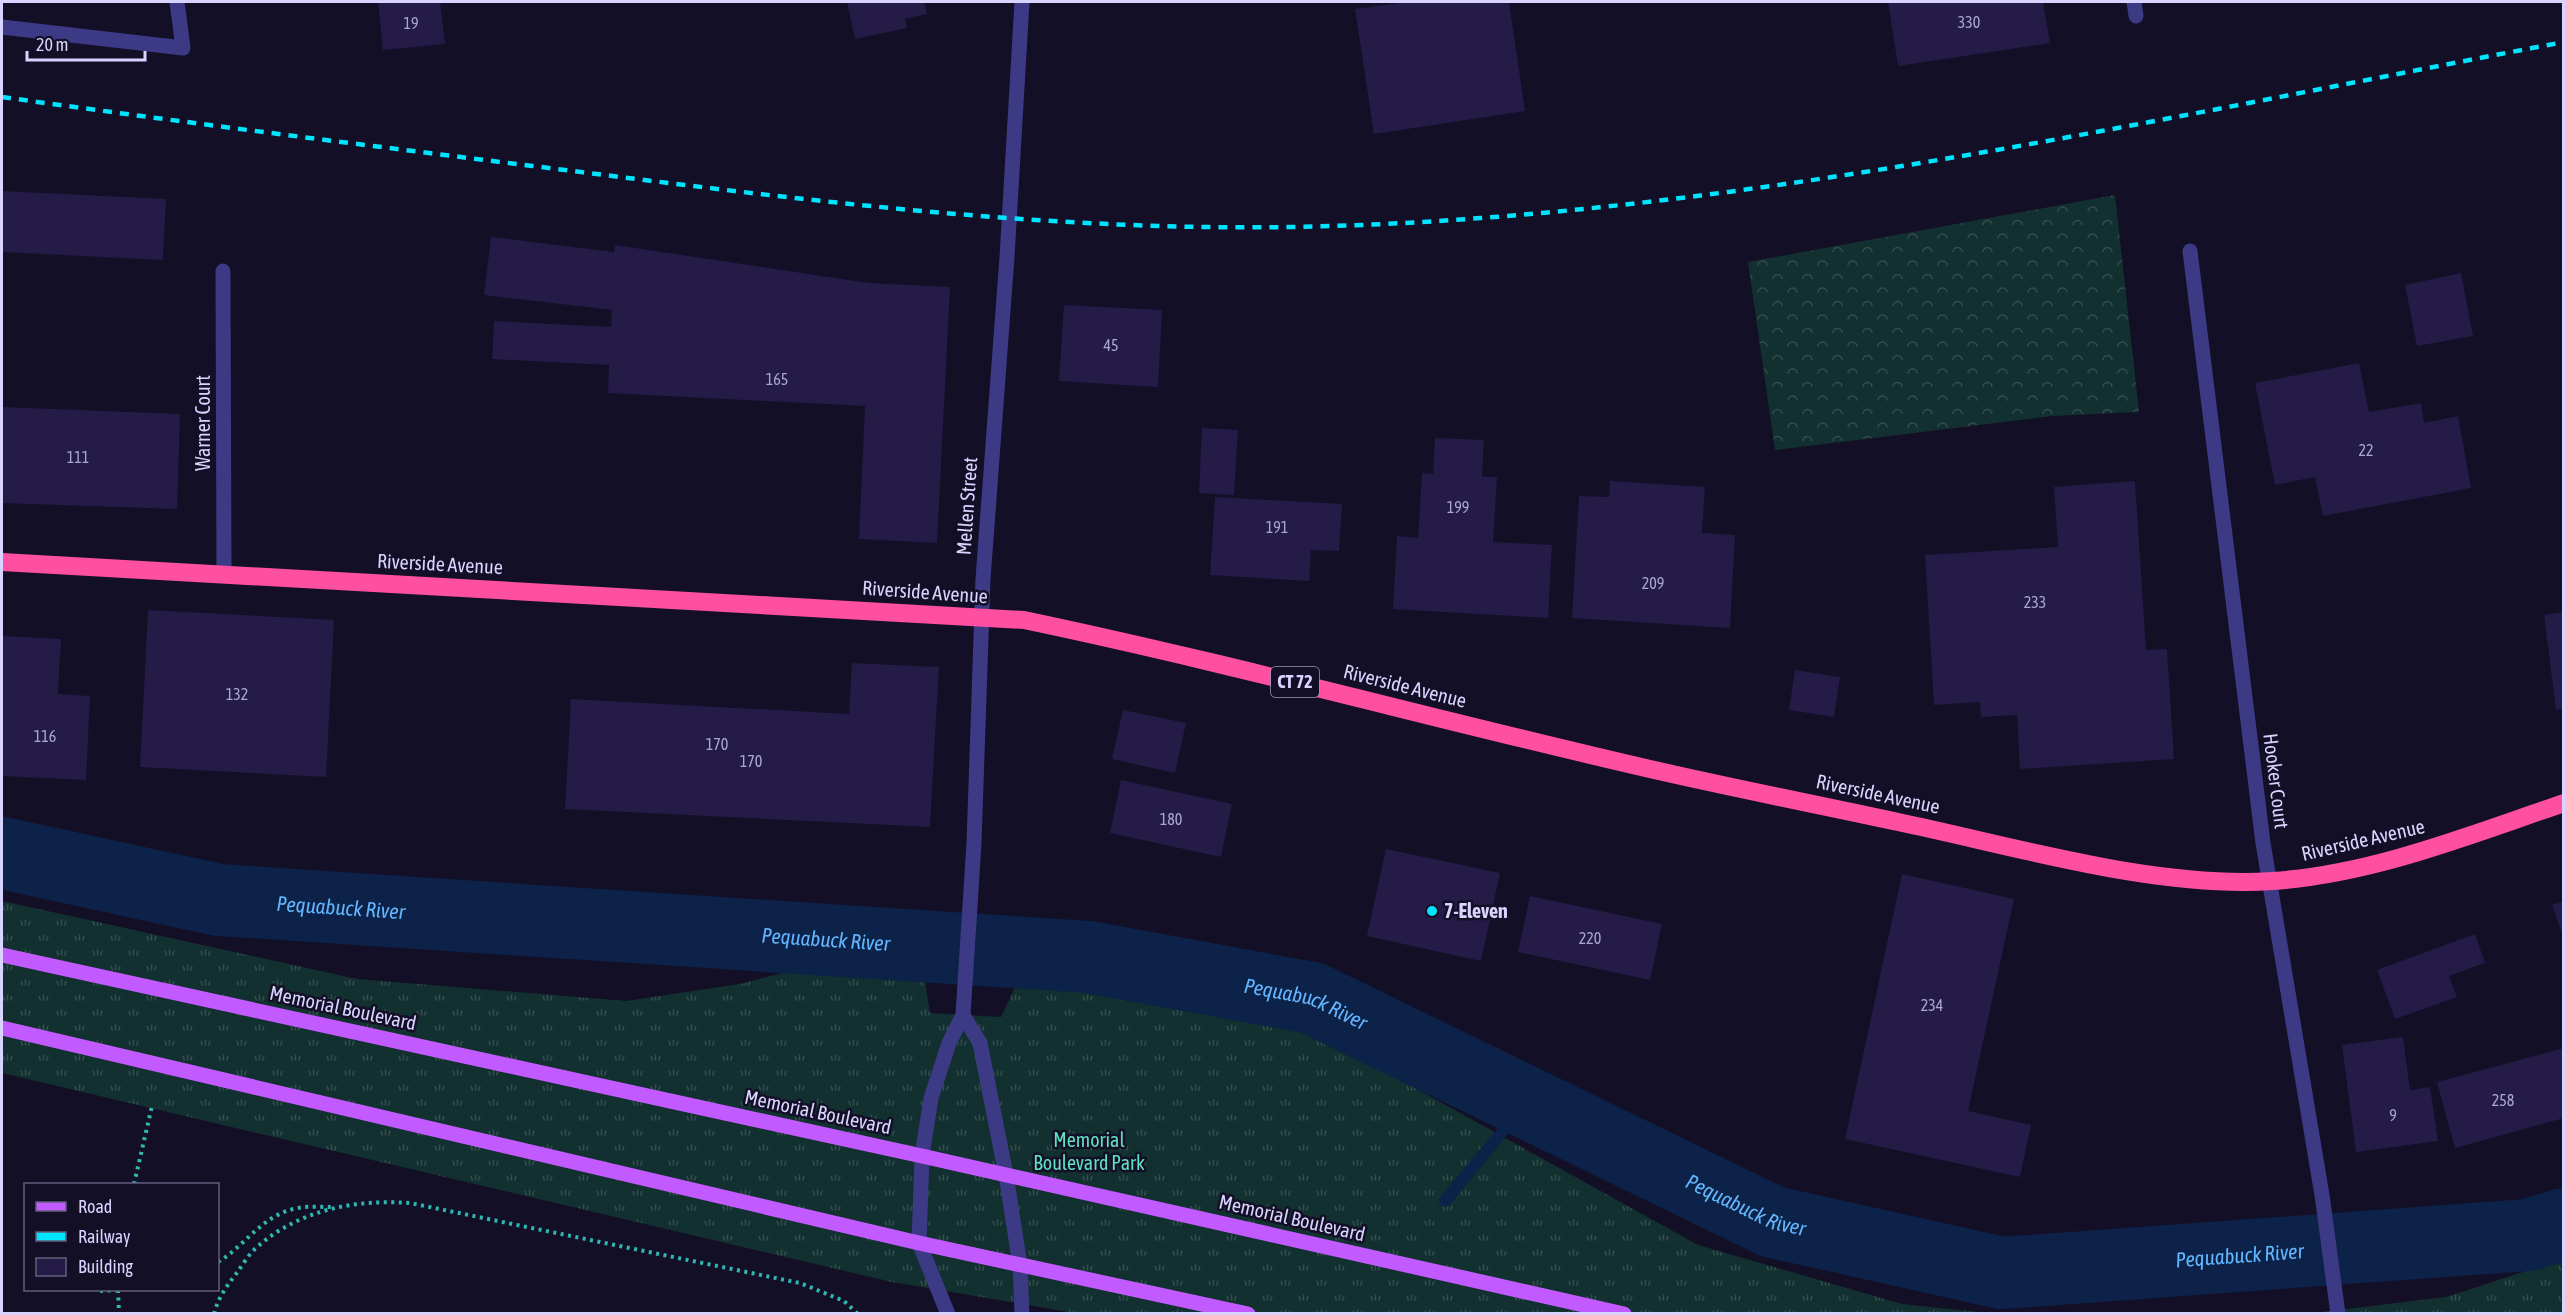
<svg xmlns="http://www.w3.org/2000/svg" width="2565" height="1315" font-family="'Asap Condensed',sans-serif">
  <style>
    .grass { fill: url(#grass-tufts) }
    .forest { fill: url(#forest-crowns) }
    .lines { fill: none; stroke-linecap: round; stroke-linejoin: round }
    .stream { stroke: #0c2248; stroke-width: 12 }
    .river { stroke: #0c2248; stroke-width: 72 }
    .building { fill: #241b47 }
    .path { stroke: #2fb8b0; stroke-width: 4; stroke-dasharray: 3 4.5; stroke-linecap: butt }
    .minor { stroke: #3d3a85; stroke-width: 15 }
    .major { stroke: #c25bff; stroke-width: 15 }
    .highway { stroke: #ff4fa3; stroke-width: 18 }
    .rail { stroke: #00e5ff; stroke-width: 4.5; stroke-dasharray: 9 8; stroke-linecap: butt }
    .poi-dot { fill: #00e5ff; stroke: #130f26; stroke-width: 2 }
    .labels { text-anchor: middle; stroke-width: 5; stroke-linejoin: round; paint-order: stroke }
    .number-label { font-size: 16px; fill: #aca6d1 }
    .shield { fill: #130f26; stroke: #9e99be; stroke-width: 1.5 }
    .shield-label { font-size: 18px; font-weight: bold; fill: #d9d4ff }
    .street-label { font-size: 20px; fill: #d9d4ff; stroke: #130f26 }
    .poi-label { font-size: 20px; font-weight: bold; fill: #d9d4ff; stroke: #130f26; text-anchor: start }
    .park-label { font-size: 20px; fill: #5fe0c0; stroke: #130f26 }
    .water-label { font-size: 21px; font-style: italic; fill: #62b6ff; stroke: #130f26 }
  </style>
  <defs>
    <pattern id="grass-tufts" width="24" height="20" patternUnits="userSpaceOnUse" patternTransform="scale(1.5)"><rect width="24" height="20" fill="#12302f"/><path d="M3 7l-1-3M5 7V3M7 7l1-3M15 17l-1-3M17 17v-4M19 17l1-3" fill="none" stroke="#344d4e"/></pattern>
    <pattern id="forest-crowns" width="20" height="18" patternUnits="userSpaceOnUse" patternTransform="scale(1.5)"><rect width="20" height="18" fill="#12302f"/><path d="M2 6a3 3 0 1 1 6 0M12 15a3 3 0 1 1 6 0" fill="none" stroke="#344d4e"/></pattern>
  </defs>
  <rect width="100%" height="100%" fill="#130f26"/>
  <g class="grass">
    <polygon points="2,901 357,979 626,1001 740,984 826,962 923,970 930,1013 1001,1017 1018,981 1236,1006 1334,1043 1698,1245 1902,1304 1987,1313 1075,1313 892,1282 2,1073"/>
    <polygon points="2563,1259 2563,1313 2305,1314 2446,1297"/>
  </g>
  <polygon class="forest" points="2115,195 2139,412 2052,416 1775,450 1748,262"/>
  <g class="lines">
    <polyline class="stream" points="1445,1201 1527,1102"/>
    <path class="river" id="s1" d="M2,853L219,900L1088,957L1312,998L1773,1222L2002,1273L2528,1235L2564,1224"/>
  </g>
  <g class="building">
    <polygon points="378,2 440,2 445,44 383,50"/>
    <polygon points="847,2 924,2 927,14 905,19 907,28 855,39"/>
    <polygon points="1408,2 1509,2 1525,111 1374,134 1355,9"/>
    <polygon points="1888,2 2043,2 2050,43 1898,66"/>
    <polygon points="2,191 166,199 163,260 2,252"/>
    <polygon points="491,237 614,252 615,245 869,283 950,287 937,543 859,539 865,406 608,393 609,365 492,359 494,321 611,327 612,310 484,295"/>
    <polygon points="2461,273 2473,336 2417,346 2405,285"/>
    <polygon points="1064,305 1162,310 1158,387 1059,381"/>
    <polygon points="2359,363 2369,412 2421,403 2424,423 2458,416 2471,488 2323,516 2315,477 2275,485 2255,383"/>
    <polygon points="2,407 180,414 177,509 2,503"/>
    <polygon points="1202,428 1238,430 1234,495 1199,493"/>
    <polygon points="1435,438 1484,440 1482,477 1497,477 1493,542 1552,545 1548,618 1393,609 1397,536 1418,538 1422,473 1433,474"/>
    <polygon points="1610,481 1705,487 1702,533 1735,535 1730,628 1572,618 1579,496 1609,497"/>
    <polygon points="2135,481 2146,650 2167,649 2174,759 2020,769 2017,715 1981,717 1980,702 1934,705 1925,555 2058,547 2054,487"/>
    <polygon points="1215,497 1342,504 1339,551 1311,550 1309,581 1210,575"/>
    <polygon points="148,610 334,620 326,777 140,767"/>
    <polygon points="2564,612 2564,709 2556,710 2544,615"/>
    <polygon points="2,636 61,639 58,694 90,696 86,780 2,776"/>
    <polygon points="852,663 939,667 930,827 565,809 571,699 849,714"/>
    <polygon points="1795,670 1840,677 1834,717 1789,710"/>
    <polygon points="1123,710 1186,723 1175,773 1112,759"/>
    <polygon points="1121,780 1232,804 1221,857 1110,833"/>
    <polygon points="1386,849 1500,873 1481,961 1367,936"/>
    <polygon points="1902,874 2014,899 1968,1111 2031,1125 2020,1177 1845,1139"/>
    <polygon points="1530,896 1662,924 1650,980 1518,952"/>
    <polygon points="2564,901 2564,936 2563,936 2552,905"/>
    <polygon points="2475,934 2485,963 2449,976 2457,997 2395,1019 2377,970"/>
    <polygon points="2403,1037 2410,1090 2430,1087 2438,1141 2356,1152 2342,1045"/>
    <polygon points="2564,1048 2564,1118 2455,1148 2437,1082"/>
  </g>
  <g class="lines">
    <g class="path">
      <polyline points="134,1184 152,1106"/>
      <path d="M218,1262C246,1245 263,1214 298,1208C308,1206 320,1207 331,1207"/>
      <polyline points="118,1290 119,1314"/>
      <polyline points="100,1291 118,1290"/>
      <path d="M214,1314C218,1298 226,1287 236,1274C242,1266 248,1255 256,1248C298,1210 355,1199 410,1203L800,1283L844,1301L858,1314"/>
    </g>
    <g class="minor">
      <polyline points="2134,2 2136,16"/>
      <polyline points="2,27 183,48 177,2"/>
      <polyline points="2190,251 2263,843 2322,1195 2338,1314"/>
      <polyline points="223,271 224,575"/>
      <polyline points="963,1015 980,1043 1006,1175 1020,1265 1022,1314"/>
      <polyline points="948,1314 919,1243 922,1156 931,1098 949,1043 963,1015 974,843 983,579 1007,257 1022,2"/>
    </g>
    <g class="major">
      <polyline points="2,955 922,1156 1624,1314"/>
      <polyline points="2,1028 919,1243 1248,1314"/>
    </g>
    <path class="highway" d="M2,562L1024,620C1234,664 1441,721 1650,769C1732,788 1815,804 1898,822C2014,846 2155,889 2273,881C2373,874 2470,835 2564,803"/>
    <path class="rail" d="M2,97C195,124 388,148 581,172C817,202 1055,231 1293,227C1722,219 2143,121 2564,42"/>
  </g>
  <circle class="poi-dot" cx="1432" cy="911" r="6"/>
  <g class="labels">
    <g class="number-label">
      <text x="1969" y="28">330</text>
      <text x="411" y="29">19</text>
      <text x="1111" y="351">45</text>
      <text x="777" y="385">165</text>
      <text x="2366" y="456">22</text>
      <text x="78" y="463">111</text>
      <text x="1458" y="513">199</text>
      <text x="1277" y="533">191</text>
      <text x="1653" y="589">209</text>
      <text x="2035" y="608">233</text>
      <text x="237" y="700">132</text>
      <text x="45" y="742">116</text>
      <text x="717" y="750">170</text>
      <text x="751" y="767">170</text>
      <text x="1171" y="825">180</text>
      <text x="1590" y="944">220</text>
      <text x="1932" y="1011">234</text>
      <text x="2503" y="1106">258</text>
      <text x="2393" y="1121">9</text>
    </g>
    <rect class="shield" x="1271" y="667" width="48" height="30" rx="4.5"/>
    <g class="shield-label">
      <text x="1295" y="688">CT 72</text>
    </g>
    <g class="street-label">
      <text transform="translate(203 423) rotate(-90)" y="7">Warner Court</text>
      <text transform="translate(967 506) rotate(-86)" y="7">Mellen Street</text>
      <text transform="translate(440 564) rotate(3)" y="7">Riverside Avenue</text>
      <text transform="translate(925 592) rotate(4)" y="7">Riverside Avenue</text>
      <text transform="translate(1405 686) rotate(14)" y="7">Riverside Avenue</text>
      <text transform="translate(2276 781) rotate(83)" y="7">Hooker Court</text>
      <text transform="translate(1878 794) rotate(12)" y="7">Riverside Avenue</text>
      <text transform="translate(2363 840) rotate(-13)" y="7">Riverside Avenue</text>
      <text transform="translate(343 1008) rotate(12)" y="7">Memorial Boulevard</text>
      <text transform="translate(818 1112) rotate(12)" y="7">Memorial Boulevard</text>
      <text transform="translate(1292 1218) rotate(13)" y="7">Memorial Boulevard</text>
    </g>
    <g class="poi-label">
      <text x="1444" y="918">7-Eleven</text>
    </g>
    <g class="park-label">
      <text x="1089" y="1147">Memorial<tspan x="1089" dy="23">Boulevard Park</tspan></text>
    </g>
    <g class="water-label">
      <text dy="7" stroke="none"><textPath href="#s1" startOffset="344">Pequabuck River</textPath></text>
      <text dy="7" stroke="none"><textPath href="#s1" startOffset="830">Pequabuck River</textPath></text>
      <text dy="7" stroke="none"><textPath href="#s1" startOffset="1316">Pequabuck River</textPath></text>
      <text dy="7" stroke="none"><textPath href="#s1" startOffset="1802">Pequabuck River</textPath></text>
      <text dy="7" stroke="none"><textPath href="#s1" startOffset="2306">Pequabuck River</textPath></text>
    </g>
  </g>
  <rect width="2565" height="1315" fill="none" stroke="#d9d4ff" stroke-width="6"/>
  <rect x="24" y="1183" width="195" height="108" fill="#130f26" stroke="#625e7d" stroke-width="1.5"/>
  <rect x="36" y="1202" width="30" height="9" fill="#c25bff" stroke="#625e7d" stroke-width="1.5"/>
  <text x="78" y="1213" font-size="18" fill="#d9d4ff">Road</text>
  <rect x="36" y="1232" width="30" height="9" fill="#00e5ff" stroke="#625e7d" stroke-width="1.5"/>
  <text x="78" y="1243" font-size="18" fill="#d9d4ff">Railway</text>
  <rect x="36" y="1258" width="30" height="18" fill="#241b47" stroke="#625e7d" stroke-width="1.5"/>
  <text x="78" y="1273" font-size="18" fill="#d9d4ff">Building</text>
  <path d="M27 51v9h118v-9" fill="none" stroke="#d9d4ff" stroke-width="3"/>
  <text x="36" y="51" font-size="18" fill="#d9d4ff" stroke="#130f26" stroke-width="4.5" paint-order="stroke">20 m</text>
</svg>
